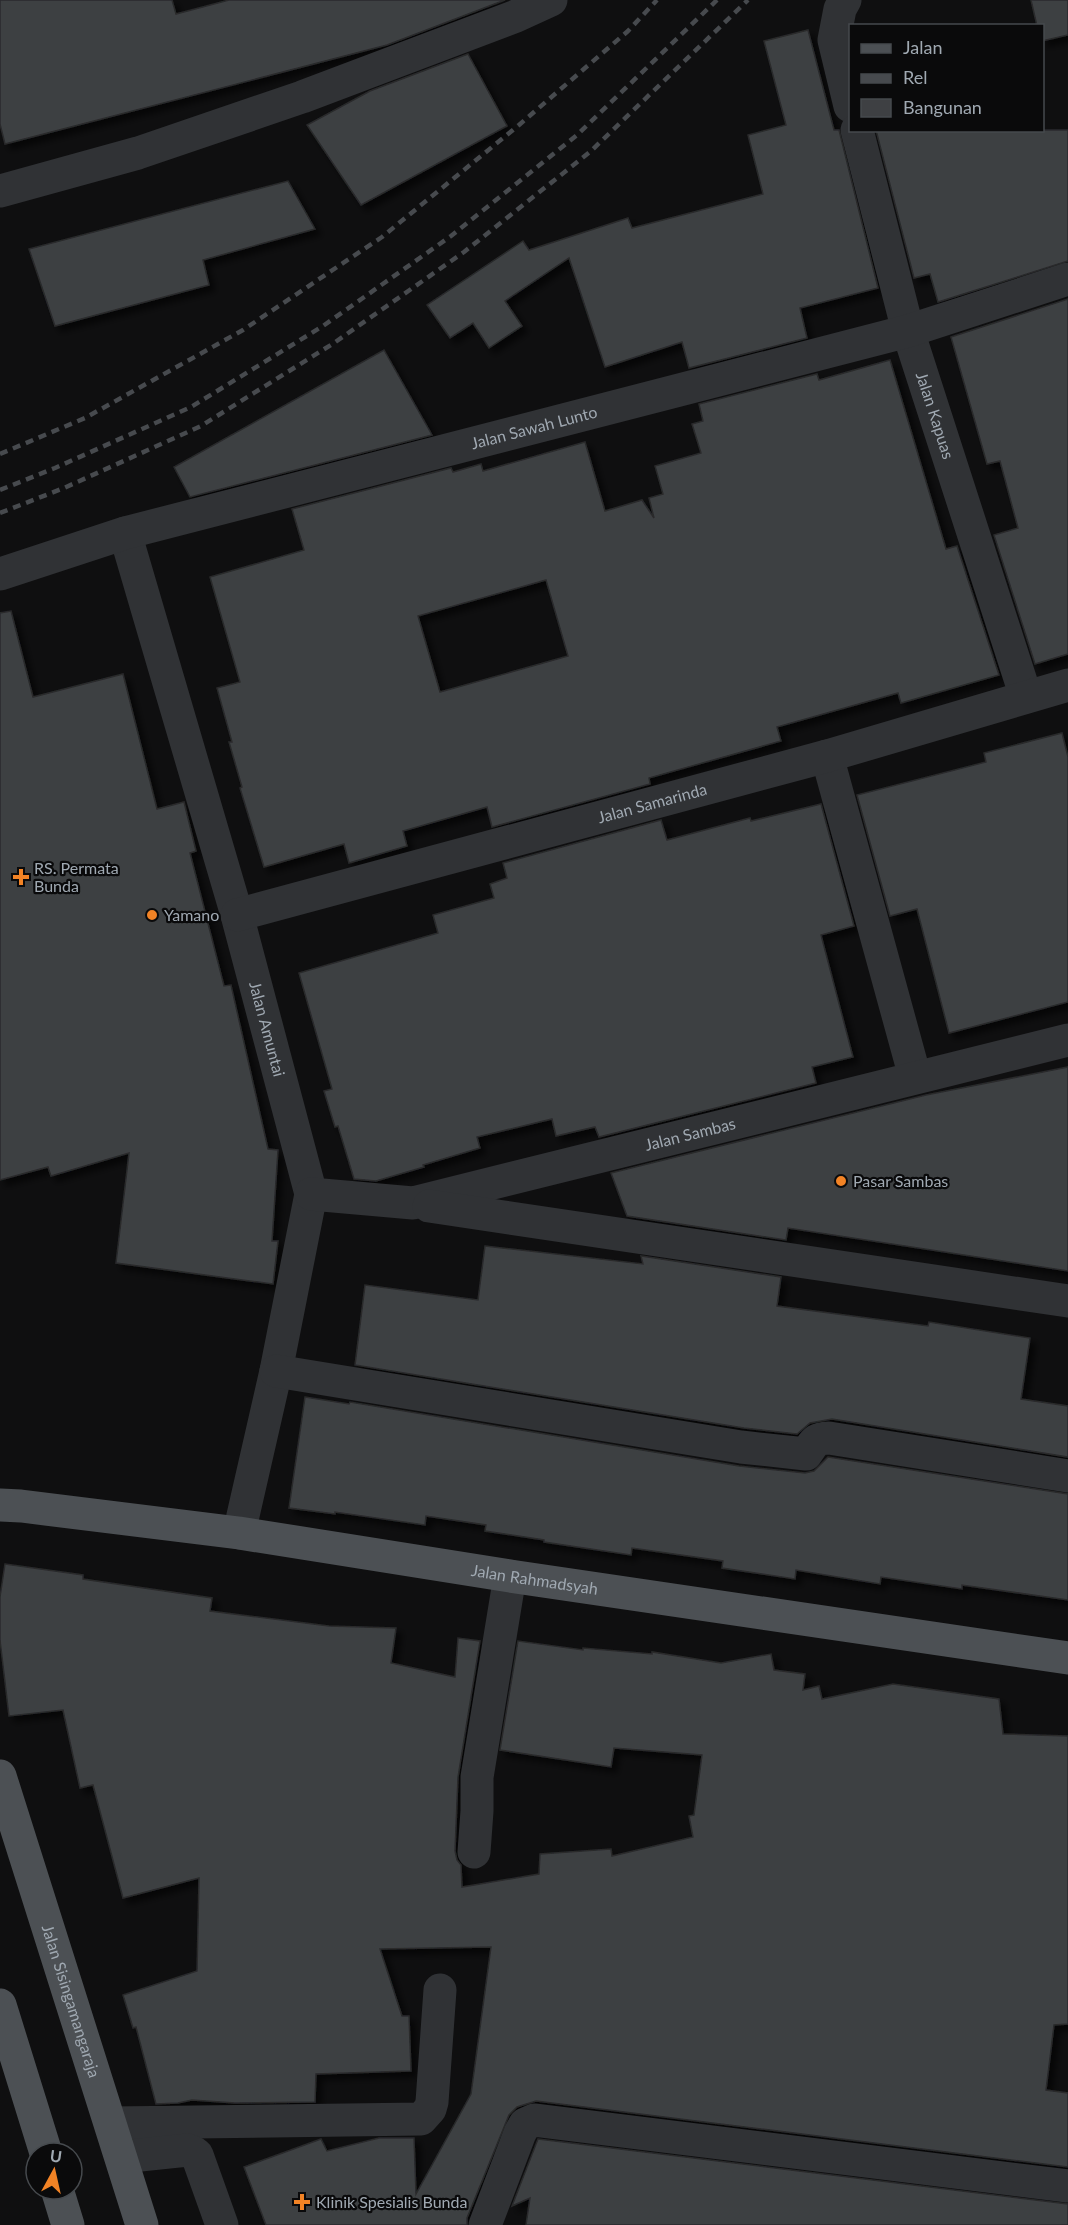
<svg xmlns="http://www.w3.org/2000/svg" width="1068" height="2225" font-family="Lato,sans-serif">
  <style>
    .building { fill: #3e4043; stroke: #292a2c; stroke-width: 1.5; fill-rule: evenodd; filter: url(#shadow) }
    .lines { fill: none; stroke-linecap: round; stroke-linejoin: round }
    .minor { stroke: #303235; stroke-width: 33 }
    .major { stroke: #4c5054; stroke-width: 33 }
    .rail { stroke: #474a4e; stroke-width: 4.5; stroke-dasharray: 8 6; stroke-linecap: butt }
    .poi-dot { fill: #f28325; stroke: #0a0a0b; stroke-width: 2 }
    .labels { text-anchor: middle; stroke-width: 4.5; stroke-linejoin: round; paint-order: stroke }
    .street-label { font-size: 16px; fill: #a0a9b2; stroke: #0a0a0b }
    .poi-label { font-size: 16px; fill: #a0a9b2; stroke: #0a0a0b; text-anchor: start }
  </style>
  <defs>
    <filter id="shadow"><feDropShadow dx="5.5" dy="5.5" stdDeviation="3" flood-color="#0009"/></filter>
  </defs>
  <rect width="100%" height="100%" fill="#0f0f10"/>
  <g class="building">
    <polygon points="0,0 172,0 176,14 229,0 505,0 387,45 5,144 0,124"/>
    <polygon points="1031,0 1068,0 1068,35 1042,41 1042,26 1037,26"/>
    <polygon points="808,30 834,130 839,130 878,288 800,308 807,338 689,368 682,342 605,367 569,258 505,301 522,326 489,348 473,323 450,338 427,305 523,241 529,250 628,218 632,228 763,194 748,135 786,125 764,41"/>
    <polygon points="468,54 507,126 361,205 307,125 370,91"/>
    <polygon points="876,130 1068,130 1068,261 938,302 930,274 914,278"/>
    <polygon points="288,181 315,229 203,260 209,285 55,326 29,249"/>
    <polygon points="1068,299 1068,654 1035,664 994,535 1018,528 1000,461 987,464 951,337"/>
    <polygon points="384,350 432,435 190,497 174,467"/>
    <path d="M890,360L946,549L957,546L999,675L901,703L898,693L777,727L781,741L649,778L650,784L492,827L487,807L403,831L407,846L349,863L344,844L264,867L240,788L242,787L229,742H232L217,688L240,682L210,577L304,550L292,509L451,468L453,472L481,464L483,471L585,442L605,511L642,500L654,518L649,498L663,494L655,466L701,453L692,424L703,421L699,404L817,374L819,380ZM546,580L568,656L440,692L418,616Z"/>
    <polygon points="11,611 33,697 123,674 157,809 184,802 196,851 190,853 224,986 231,985 268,1149 278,1150 272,1241 278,1241 273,1284 116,1263 129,1153 51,1176 48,1167 0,1180 0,613"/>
    <polygon points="1062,733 1068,757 1068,1002 949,1033 917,909 890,916 857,795 986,762 984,753"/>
    <polygon points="821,804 854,926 821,935 853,1057 812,1067 816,1083 599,1137 595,1127 556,1136 552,1119 477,1137 480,1148 423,1165 424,1167 376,1181 354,1179 338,1126 335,1127 324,1091 332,1089 299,973 438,933 433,915 494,898 490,884 507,878 503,863 661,820 667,840 750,818 751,821"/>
    <polygon points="1068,1067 1068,1271 788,1228 786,1240 627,1216 611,1173 926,1095"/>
    <polygon points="485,1246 643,1264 641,1256 781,1277 777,1306 928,1326 929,1322 1030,1338 1021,1399 1068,1406 1068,1457 832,1419 810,1423 797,1434 744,1428 355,1365 365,1285 478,1300"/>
    <polygon points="305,1397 349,1404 350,1402 739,1466 805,1473 814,1471 828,1457 1068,1494 1068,1600 962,1585 962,1589 881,1577 880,1584 796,1570 795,1579 722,1568 723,1561 632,1548 631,1555 544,1542 544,1540 485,1531 486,1525 426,1516 425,1525 335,1512 335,1514 289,1508"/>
    <polygon points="5,1564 83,1575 83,1579 212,1598 210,1611 329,1626 396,1628 391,1663 455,1677 458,1638 480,1641 458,1777 455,1851 457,1860 461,1865 462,1887 539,1874 540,1854 611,1849 612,1856 693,1837 689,1816 694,1815 702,1755 614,1748 611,1767 500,1750 518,1641 583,1650 583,1648 652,1654 652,1652 721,1663 771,1654 774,1670 805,1674 803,1690 819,1686 822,1699 893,1684 999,1699 1003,1734 1068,1736 1068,2024 1054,2025 1046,2090 1068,2093 1068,2167 536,2101 517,2107 509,2115 467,2218 467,2225 266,2225 244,2167 321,2139 327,2151 379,2138 414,2138 416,2194 471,2094 491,1947 380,1949 402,2016 409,2016 411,2071 316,2074 315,2102 235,2103 192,2100 178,2103 156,2104 136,2027 133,2028 123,1995 197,1971 199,1878 123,1898 93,1785 80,1788 63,1710 9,1716 0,1640 0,1597"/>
    <polygon points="538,2139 1068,2204 1068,2225 526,2225 530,2198 512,2206"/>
  </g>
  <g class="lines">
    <g class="minor">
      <polyline points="845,0 840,9 834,40 850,106"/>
      <path id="s1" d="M857,130L908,331L1026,697"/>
      <polyline points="0,191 138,153 302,97 516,16 551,0"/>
      <path id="s2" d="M125,533L237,915L311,1194L276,1371L239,1533"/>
      <path id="s3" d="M0,574L125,533L908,331L1068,279"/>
      <polyline points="827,756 915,1077"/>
      <path id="s4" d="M237,915L827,756L1068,685"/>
      <path id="s5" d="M311,1194L413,1203L1068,1040"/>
      <polyline points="429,1206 1068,1301"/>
      <path d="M276,1371L741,1447L806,1454C815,1442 813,1439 829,1438L1068,1476"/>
      <polyline points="474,1852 477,1811 477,1777 510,1576"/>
      <polyline points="111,2123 421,2119 430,2109 432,2102 440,1990"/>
      <polyline points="121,2157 188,2150 193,2152 197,2155 222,2225"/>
      <polyline points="485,2225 520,2133 525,2124 534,2120 1068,2186"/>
    </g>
    <g class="major">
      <path id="s6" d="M0,1505L21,1506L239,1533L510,1576L1068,1658"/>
      <path id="s7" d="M0,1776L142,2225"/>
      <polyline points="0,2005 46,2153"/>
      <polyline points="57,2189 68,2225"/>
    </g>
    <g class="rail">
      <polyline points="0,454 85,418 243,330 382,237 519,125 628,31 657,0"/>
      <polyline points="0,490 55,468 191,407 323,326 451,236 577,135 717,0"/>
      <polyline points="0,513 64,488 201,426 334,343 464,252 591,151 748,0"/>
    </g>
  </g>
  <g class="poi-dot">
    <path d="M18 868h6v6h6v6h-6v6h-6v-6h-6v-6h6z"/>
    <circle cx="152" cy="915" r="6"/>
    <circle cx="841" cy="1181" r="6"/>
    <path d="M299 2193h6v6h6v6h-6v6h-6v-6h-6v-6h6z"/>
  </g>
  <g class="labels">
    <g class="street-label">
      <text dy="6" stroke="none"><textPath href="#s1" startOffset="296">Jalan Kapuas</textPath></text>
      <text dy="6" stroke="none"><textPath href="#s3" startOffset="554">Jalan Sawah Lunto</textPath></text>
      <text dy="6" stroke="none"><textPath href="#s4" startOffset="430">Jalan Samarinda</textPath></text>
      <text dy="6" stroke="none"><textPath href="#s2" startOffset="516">Jalan Amuntai</textPath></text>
      <text dy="6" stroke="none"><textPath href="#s5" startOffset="388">Jalan Sambas</textPath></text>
      <text dy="6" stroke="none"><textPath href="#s6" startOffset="540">Jalan Rahmadsyah</textPath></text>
      <text dy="6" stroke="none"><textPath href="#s7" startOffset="236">Jalan Sisingamangaraja</textPath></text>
    </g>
    <g class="poi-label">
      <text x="34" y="874">RS. Permata<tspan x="34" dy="18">Bunda</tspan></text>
      <text x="164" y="921">Yamano</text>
      <text x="853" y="1187">Pasar Sambas</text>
      <text x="316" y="2208">Klinik Spesialis Bunda</text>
    </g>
  </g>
  <rect x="849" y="24" width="195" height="108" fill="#0a0a0b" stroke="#464a4e" stroke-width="1.5"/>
  <rect x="861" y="44" width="30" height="9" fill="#4c5054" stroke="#464a4e" stroke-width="1.5"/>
  <text x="903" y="54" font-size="18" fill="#a0a9b2">Jalan</text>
  <rect x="861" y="74" width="30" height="9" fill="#474a4e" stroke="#464a4e" stroke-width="1.5"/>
  <text x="903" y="84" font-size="18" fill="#a0a9b2">Rel</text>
  <rect x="861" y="99" width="30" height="18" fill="#3e4043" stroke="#464a4e" stroke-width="1.5"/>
  <text x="903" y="114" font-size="18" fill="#a0a9b2">Bangunan</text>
  <g transform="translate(54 2171) rotate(8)"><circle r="28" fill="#0a0a0b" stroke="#464a4e" stroke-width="1.5"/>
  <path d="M0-4.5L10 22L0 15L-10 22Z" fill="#f28325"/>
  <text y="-9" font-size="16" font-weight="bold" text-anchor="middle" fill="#a0a9b2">U</text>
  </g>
</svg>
